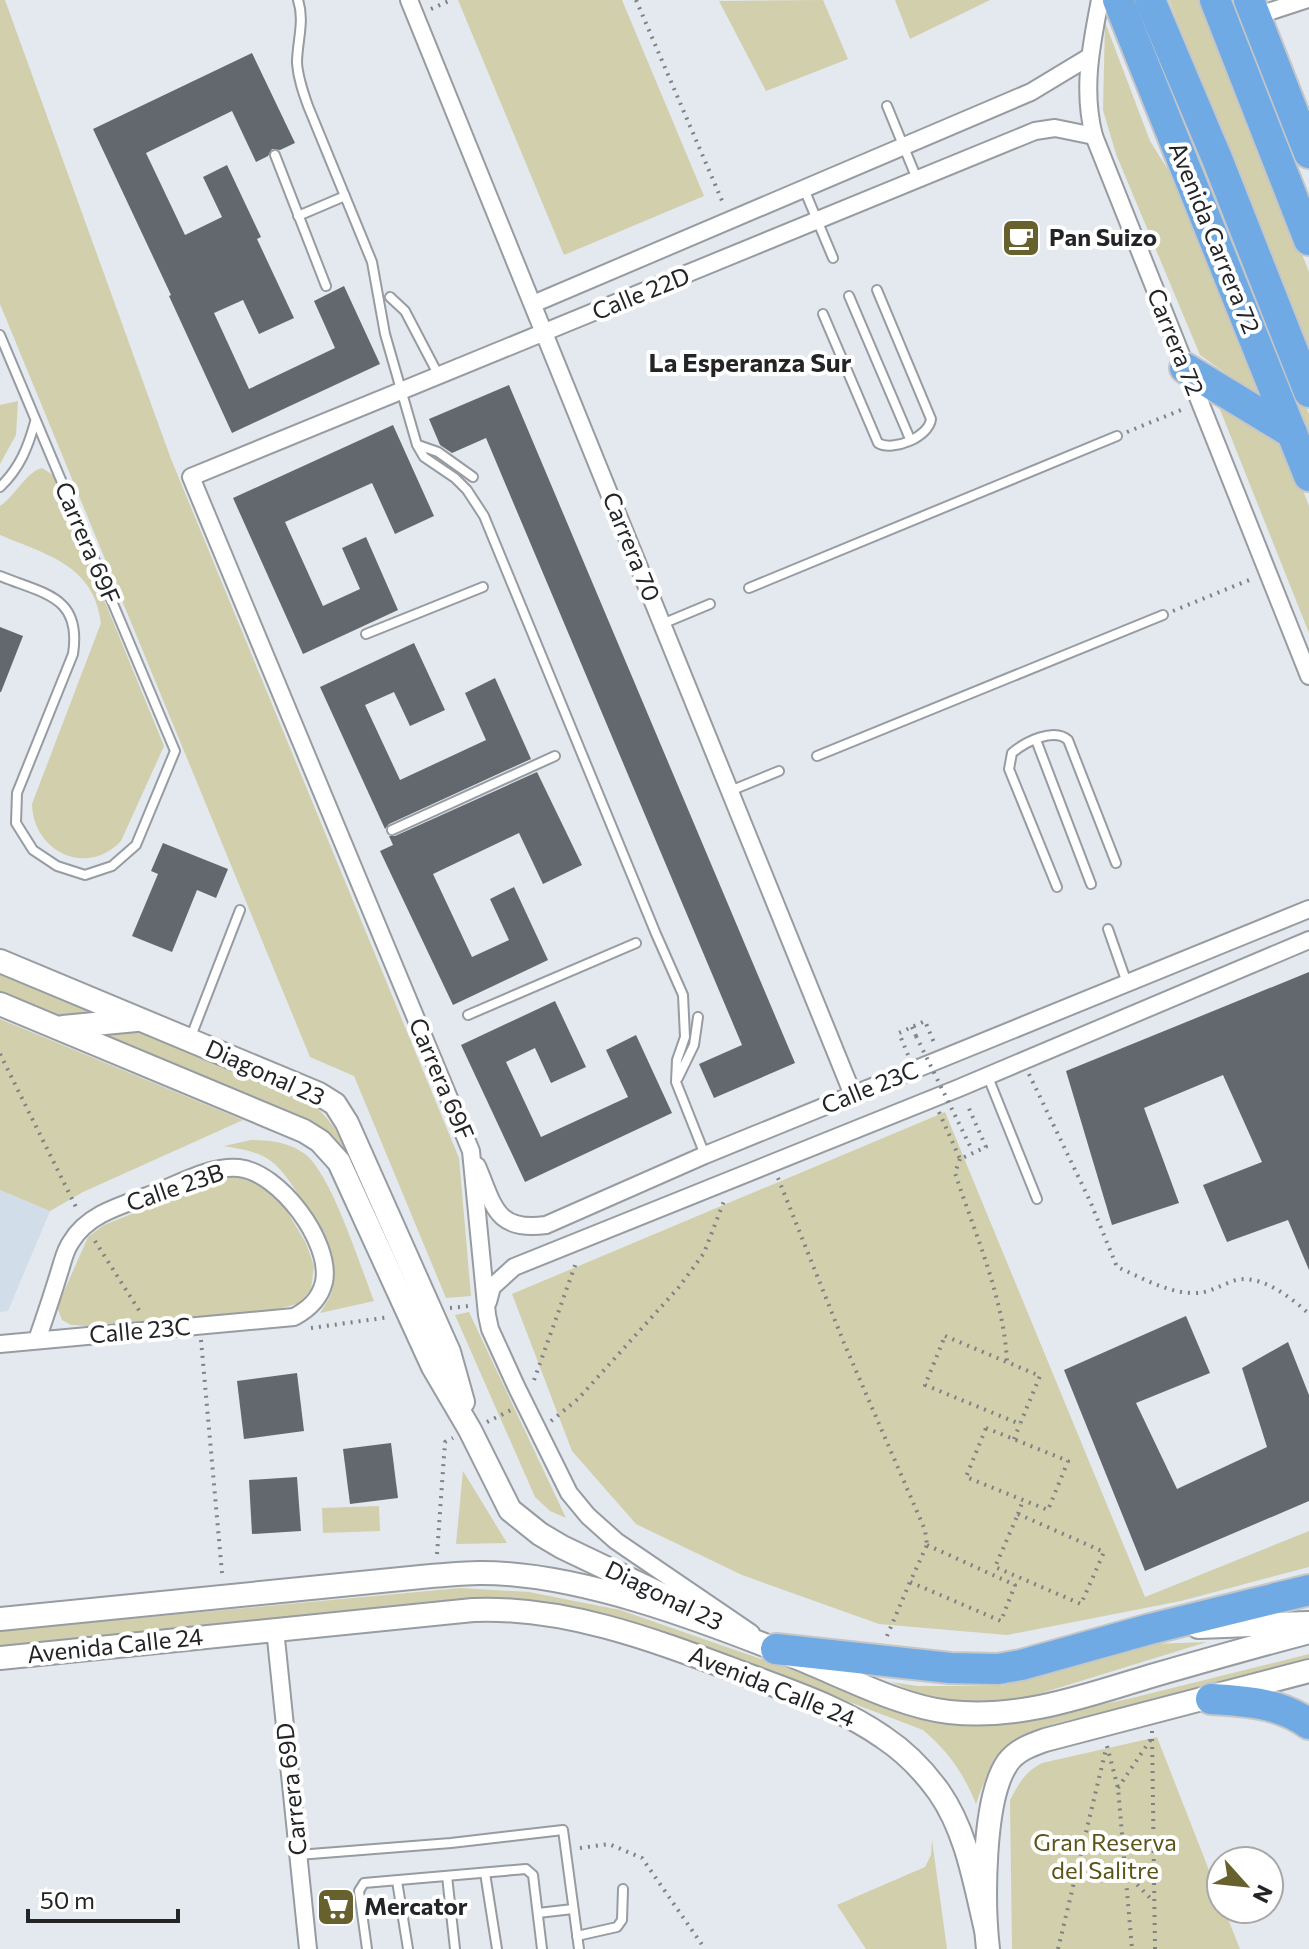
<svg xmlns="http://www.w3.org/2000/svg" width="1309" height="1949" font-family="Commissioner,sans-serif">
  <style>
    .built { fill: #d1dde9 }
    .green { fill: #d2cfac }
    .building { fill: #63686e }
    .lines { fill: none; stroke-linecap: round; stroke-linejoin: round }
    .lane-casing { stroke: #969ca1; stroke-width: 12 }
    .street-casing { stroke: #969ca1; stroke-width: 20 }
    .secondary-casing { stroke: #969ca1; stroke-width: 26 }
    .highway-casing { stroke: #c6c6c7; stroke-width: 34 }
    .path { stroke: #7e8286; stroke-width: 4; stroke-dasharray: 2 6; stroke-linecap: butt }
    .lane { stroke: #fff; stroke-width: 8 }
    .street { stroke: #fff; stroke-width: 16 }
    .secondary { stroke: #fff; stroke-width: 22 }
    .highway { stroke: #6faae5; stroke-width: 30 }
    .path-bridge { stroke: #7e8286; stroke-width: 4; stroke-dasharray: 2 6; stroke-linecap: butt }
    .labels { text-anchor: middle; stroke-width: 8; stroke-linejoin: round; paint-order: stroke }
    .poi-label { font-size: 24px; font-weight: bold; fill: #222426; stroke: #fff; text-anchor: start }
    .street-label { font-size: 24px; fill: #222426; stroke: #fff }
    .park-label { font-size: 24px; fill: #5b5419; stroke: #fff }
    .neighbourhood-label { font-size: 26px; font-weight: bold; fill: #222426; stroke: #fff }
  </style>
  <rect width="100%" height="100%" fill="#e3e9ef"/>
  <polygon class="built" points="0,1190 50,1211 8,1311 0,1312"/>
  <g class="green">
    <polygon points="0,0 5,0 171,459 459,1158 471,1296 446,1298 354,1076 310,1057 0,304"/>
    <polygon points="458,0 622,0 704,196 564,255"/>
    <polygon points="823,0 848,59 766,91 719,1"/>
    <polygon points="895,0 990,0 910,39"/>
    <polygon points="1127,0 1143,0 1309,414 1309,443"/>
    <polygon points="1169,0 1202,0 1309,272 1309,355"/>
    <polygon points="1105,22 1150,141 1190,205 1267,402 1200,355 1116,154 1103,110"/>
    <polygon points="18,401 16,435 0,464 0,405"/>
    <polygon points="1219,407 1285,444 1309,506 1309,633"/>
    <path d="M42,468L53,475L164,746L121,841C86,878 33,851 32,804L101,623C94,565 47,555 0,535V506C15,496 26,472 42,468Z"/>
    <polygon points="0,974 94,1012 62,1020 0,995"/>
    <polygon points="0,1019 243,1120 83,1192 50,1211 0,1190"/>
    <path d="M137,1030L316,1107C342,1131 353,1162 368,1194L335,1145L94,1034Z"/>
    <polygon points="945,1112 1145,1597 1309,1531 1309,1567 1181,1601 1007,1635 879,1624 742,1575 636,1524 572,1451 512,1294"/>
    <path d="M251,1140C269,1140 289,1142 305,1154C332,1175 360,1266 374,1301L320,1313C325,1305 332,1295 333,1286C335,1255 296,1180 271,1161C257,1151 240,1149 224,1146Z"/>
    <polygon points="237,1176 257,1184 279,1198 306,1243 314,1266 311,1289 300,1303 275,1310 88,1326 71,1325 62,1320 57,1307 88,1237 104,1225 222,1178"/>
    <polygon points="469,1312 566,1518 550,1511 535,1497 455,1315"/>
    <polygon points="463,1471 507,1543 456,1544"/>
    <polygon points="379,1506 380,1531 323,1533 322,1508"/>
    <path d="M460,1588L529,1592L620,1610L879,1700L1030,1719L1128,1699L1309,1654V1658C1250,1675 1191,1693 1131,1708C1093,1717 1047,1719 1014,1742C993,1758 984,1780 976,1804C964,1774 948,1751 923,1730L671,1634L609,1617L483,1601L435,1602L0,1649V1631Z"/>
    <polygon points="1207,1642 1016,1701 958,1705 927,1697 891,1682 917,1686 1002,1686 1151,1644"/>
    <path d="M1157,1737L1221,1901V1909H1224L1240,1949H1012L1010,1800C1019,1783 1025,1772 1042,1763Z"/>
    <polygon points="932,1840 947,1949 866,1949 837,1905 925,1867 931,1855"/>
  </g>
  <g class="building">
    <polygon points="252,53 295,143 280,150 272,149 268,156 256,162 232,111 146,153 185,235 222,217 203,177 227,165 261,237 257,239 294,318 259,334 243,300 214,313 249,389 335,348 314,301 344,286 380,364 232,433 169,296 171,295 93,129"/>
    <polygon points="509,385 795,1063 714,1098 699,1064 742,1045 486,438 452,453 440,445 429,419"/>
    <polygon points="393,425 434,516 395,534 372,483 285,522 323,606 360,589 342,548 366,537 398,610 303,654 233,498"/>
    <polygon points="0,627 23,636 1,692 0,692"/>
    <polygon points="414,643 445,710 410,726 394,692 365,705 400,780 486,740 465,693 495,678 531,759 389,824 385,829 320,687"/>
    <polygon points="537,772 582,865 543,884 519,833 433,874 472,957 509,940 490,899 514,887 548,960 453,1005 380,851 393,845 389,836 395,836"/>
    <polygon points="163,843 228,869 216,898 197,890 172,952 132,936 158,874 151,871"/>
    <polygon points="1309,972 1309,1270 1288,1220 1227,1242 1203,1185 1262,1162 1223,1075 1144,1108 1179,1203 1112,1225 1066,1071"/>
    <polygon points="555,1001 586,1067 551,1083 535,1048 506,1062 541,1137 628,1097 606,1050 636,1035 672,1113 525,1182 461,1045"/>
    <polygon points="1186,1316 1210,1373 1136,1403 1177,1489 1267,1447 1242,1368 1288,1342 1309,1395 1309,1501 1145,1571 1064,1370"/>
    <polygon points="297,1373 304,1431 244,1439 237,1381"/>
    <polygon points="391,1443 398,1498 350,1504 343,1449"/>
    <polygon points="297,1477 301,1531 252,1534 249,1480"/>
  </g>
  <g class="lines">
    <g class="lane-casing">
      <g id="lane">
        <path d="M298,0C305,21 297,42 297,63C298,78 303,92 308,106L372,262L385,334L417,445L424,457L455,478L467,490L484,516L656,934L683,995L685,1037L677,1060L676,1082L705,1155"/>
        <polyline points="887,106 917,179"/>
        <polyline points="275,155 326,286"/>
        <polyline points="804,189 833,258"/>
        <polyline points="298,216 345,196"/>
        <polyline points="849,296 910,439"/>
        <polyline points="390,297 405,311 439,376"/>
        <path d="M823,314L878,443C893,452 929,437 931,419L877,290"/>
        <path d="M0,335L175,751L136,845L112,866L85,875L57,866L33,850L16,823L17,793L73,654C82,596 44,594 0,576"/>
        <polyline points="418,445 438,452 473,477"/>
        <path d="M0,487C20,468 28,447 35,422"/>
        <polyline points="749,588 1117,436"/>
        <polyline points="662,624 710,604"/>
        <polyline points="366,634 483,587"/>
        <polyline points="1036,740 1091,884"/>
        <polyline points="817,756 1163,615"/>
        <polyline points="730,791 779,771"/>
        <polyline points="392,830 555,756"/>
        <path d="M1057,887L1009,769L1012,753C1025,742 1054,727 1068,740L1116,863"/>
        <polyline points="1108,929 1127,983"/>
        <polyline points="468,1015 636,943"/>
        <polyline points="190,1039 240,910"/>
        <polyline points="988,1077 1037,1199"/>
        <polyline points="678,1078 694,1045 698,1017"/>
        <polyline points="298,1855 451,1843 563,1830 579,1949"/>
        <polyline points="485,1873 497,1949"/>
        <polyline points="447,1876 455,1949"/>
        <polyline points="397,1881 408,1949"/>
        <polyline points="538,1913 573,1909"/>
        <polyline points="577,1936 617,1927 622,1920 623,1889"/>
        <polyline points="367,1949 359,1891 364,1883 526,1869 533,1875 542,1949"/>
      </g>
    </g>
    <g class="street-casing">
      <g id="street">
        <polyline points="409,0 853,1095"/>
        <path d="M1100,0C1091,46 1082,90 1094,136L1309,676"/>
        <polyline points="1256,16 1305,0"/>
        <polyline points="533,304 1031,92 1089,57"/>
        <path d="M477,1166C494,1205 495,1232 546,1225L705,1155L1309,909"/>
        <polyline points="488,1302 492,1287 514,1267 959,1088 1309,940"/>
        <path d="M0,1344L294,1317C309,1309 320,1299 324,1282C332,1242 279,1172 239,1168C209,1165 176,1186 147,1196C119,1206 87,1215 71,1242C65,1250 63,1261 60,1270C53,1293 45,1317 37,1340"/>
        <polyline points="275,1629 308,1949"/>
        <polyline points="751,1633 616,1541 588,1516 569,1493 516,1386 490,1329 487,1315 471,1151 191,477 1035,131 1055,128 1094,136"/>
      </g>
    </g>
    <g class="secondary-casing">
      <g id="secondary">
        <polyline points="0,961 319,1094 335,1104 347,1123 449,1352 463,1402"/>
        <polyline points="0,1004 304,1131 320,1141 339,1162 433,1367 470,1430 510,1510 540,1534 562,1547 677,1602"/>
        <polyline points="63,1027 136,1020"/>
        <path d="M0,1619L431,1576C447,1575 463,1573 479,1573C577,1572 705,1621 795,1657C841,1675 901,1707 949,1712C1019,1720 1085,1696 1151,1676C1203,1661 1256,1646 1309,1632"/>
        <polyline points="1198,1627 1308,1623"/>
        <path d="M0,1658L473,1610C569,1606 661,1643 750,1676C795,1693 843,1709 883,1737C904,1751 924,1771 939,1792C967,1832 975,1884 986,1930"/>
        <path d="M988,1949C983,1905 982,1798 1008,1762C1017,1750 1031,1745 1045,1740L1309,1671"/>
      </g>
    </g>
    <g class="highway-casing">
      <g id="highway">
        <polyline points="1118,0 1309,476"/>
        <polyline points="1150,0 1218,161 1309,392"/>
        <polyline points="1215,0 1309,240"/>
        <polyline points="1249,0 1309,153"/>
        <polyline points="1185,368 1292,433"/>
        <polyline points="776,1649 950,1668 998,1669 1021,1665 1150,1629 1309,1590"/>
        <path d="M1211,1699C1246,1701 1280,1703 1309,1724"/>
      </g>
    </g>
    <g class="path">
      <polyline points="636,0 723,203"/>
      <polyline points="431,9 451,0"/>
      <polyline points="1127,432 1186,408"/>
      <polyline points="1173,611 1254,578"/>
      <polyline points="912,1027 916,1036"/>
      <polyline points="0,1054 77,1209"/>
      <polyline points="908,1055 899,1033 925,1021 935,1045"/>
      <path d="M1029,1074L1090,1201L1117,1267C1141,1277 1165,1292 1192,1293C1208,1294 1219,1286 1233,1281C1258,1272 1291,1297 1309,1314"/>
      <polyline points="939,1112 960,1159 986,1147 967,1104"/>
      <path d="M960,1159L955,1173C975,1234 1004,1298 1007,1362"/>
      <polyline points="778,1178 844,1343 925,1530 927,1545"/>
      <polyline points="95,1241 142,1315"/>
      <polyline points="450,1308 469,1306"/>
      <polyline points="311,1328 390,1317"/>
      <polygon points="945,1336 1040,1376 1020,1424 925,1385"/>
      <polyline points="201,1340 222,1573"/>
      <polyline points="534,1380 577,1260"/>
      <polyline points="551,1421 578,1399 679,1287 704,1253 724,1201"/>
      <polyline points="487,1422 511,1410"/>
      <polygon points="986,1428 1068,1461 1048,1510 966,1477"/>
      <polyline points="1014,1439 1020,1424"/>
      <polygon points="1018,1514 1104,1552 1081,1604 995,1567"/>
      <polyline points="1018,1514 1023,1500"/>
      <polygon points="927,1545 1015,1585 1001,1621 910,1582"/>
      <polyline points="437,1554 445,1442 453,1438"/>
      <polyline points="887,1636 910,1582"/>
      <polyline points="1152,1731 1155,1949"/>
      <polyline points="1107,1746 1118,1788 1132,1949"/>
      <polyline points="1118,1788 1151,1739"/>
      <polyline points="580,1848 609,1844 642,1858 705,1949"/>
      <polyline points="1126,1873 1153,1901"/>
      <polyline points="1058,1949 1106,1749"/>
    </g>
    <use href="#lane" class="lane"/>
    <use href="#street" class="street"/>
    <use href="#secondary" class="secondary"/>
    <use href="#highway" class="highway"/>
    <polyline class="path-bridge" points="916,1036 972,1150"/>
  </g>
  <defs>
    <g id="cafe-square" transform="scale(2)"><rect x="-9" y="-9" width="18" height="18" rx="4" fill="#67612e" stroke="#fff"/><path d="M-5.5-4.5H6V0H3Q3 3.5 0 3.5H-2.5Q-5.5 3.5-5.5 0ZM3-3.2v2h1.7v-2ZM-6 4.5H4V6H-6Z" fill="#fff"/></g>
    <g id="supermarket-square" transform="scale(2)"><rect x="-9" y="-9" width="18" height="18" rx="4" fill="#67612e" stroke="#fff"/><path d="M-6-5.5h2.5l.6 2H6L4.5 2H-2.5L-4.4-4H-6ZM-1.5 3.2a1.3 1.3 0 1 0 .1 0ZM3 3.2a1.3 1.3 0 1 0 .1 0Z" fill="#fff"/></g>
  </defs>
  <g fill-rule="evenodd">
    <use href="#cafe-square" x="1021" y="238"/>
    <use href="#supermarket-square" x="336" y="1907"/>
  </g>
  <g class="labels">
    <g class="poi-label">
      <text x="1049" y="246">Pan Suizo</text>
      <text x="364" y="1915">Mercator</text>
    </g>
    <g class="street-label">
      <text transform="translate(1214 238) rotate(68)" y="8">Avenida Carrera 72</text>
      <text transform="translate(641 294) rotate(-22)" y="8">Calle 22D</text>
      <text transform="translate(1175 342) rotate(68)" y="8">Carrera 72</text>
      <text transform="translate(87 543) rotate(67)" y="8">Carrera 69F</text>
      <text transform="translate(631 547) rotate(68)" y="8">Carrera 70</text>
      <text transform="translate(265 1073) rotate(24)" y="8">Diagonal 23</text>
      <text transform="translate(441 1079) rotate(67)" y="8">Carrera 69F</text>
      <text transform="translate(870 1088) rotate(-22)" y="8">Calle 23C</text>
      <text transform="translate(175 1188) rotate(-19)" y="8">Calle 23B</text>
      <text transform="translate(140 1331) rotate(-5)" y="8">Calle 23C</text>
      <text transform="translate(664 1596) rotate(26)" y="8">Diagonal 23</text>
      <text transform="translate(115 1646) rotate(-6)" y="8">Avenida Calle 24</text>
      <text transform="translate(772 1687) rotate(22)" y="8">Avenida Calle 24</text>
      <text transform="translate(292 1789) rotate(-96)" y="8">Carrera 69D</text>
    </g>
    <g class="park-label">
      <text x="1105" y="1851">Gran Reserva<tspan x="1105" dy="28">del Salitre</tspan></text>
    </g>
    <g class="neighbourhood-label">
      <text x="750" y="372">La Esperanza Sur</text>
    </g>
  </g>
  <g transform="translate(1245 1885) rotate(117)"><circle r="38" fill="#ffffff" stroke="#a7a7a8" stroke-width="2"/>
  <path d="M0-6L14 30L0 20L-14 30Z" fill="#67612e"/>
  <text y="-12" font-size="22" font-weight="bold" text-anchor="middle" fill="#222426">N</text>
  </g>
  <path d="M28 1909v12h150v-12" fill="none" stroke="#222426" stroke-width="4"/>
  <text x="40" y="1909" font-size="24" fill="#222426" stroke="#ffffff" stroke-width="6" paint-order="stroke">50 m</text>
</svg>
